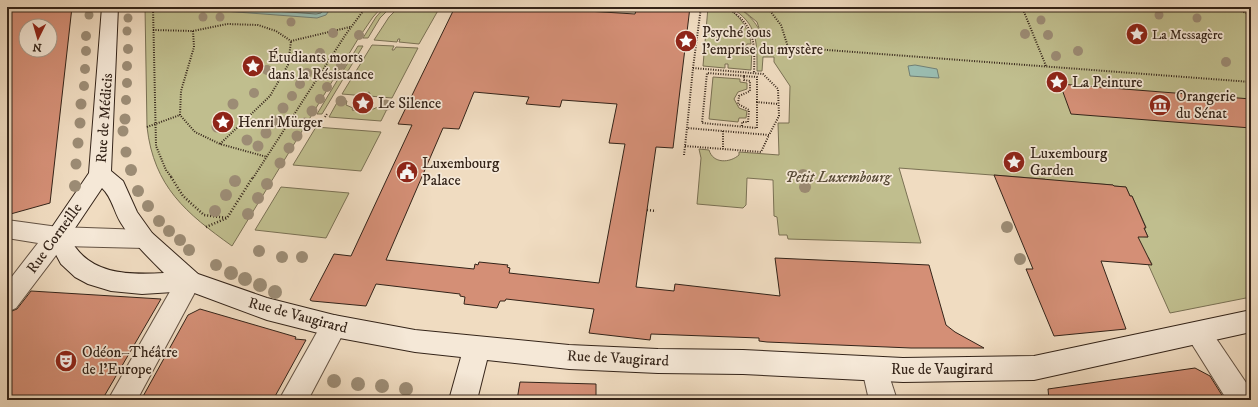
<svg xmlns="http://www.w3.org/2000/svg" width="1258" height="407" font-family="'IM FELL DW Pica',serif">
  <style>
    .green { fill: #c0be8e; stroke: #7a7154 }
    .water { fill: #9abcb0; stroke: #717f74 }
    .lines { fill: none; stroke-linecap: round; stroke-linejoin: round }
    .shore { stroke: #677064; stroke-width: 1 }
    .building { fill: #d48f76; stroke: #342419; fill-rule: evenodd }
    .street-casing { stroke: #635243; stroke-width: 2 }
    .secondary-casing { stroke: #342419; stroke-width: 2 }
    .path-far1 { stroke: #342419; stroke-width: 2; stroke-dasharray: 1 1.5; stroke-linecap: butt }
    .path { stroke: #342419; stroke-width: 2.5; stroke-dasharray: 1 2; stroke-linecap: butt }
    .street { fill: #f5e8d7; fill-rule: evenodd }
    .secondary { fill: #f5e8d7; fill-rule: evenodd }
    .tree { fill: #9c8c75 }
    .labels { text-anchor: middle; stroke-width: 3.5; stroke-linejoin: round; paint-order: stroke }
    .far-poi-label { font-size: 13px; fill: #342419; stroke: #f5e8d7; text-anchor: start }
    .poi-label { font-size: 15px; fill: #342419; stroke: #f5e8d7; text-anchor: start }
    .street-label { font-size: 15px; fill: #342419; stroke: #f5e8d7 }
    .park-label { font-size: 15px; font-style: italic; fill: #574a36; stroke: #f5e8d7 }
  </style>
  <rect width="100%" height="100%" fill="#f0dcc1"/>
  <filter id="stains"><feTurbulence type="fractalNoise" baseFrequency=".005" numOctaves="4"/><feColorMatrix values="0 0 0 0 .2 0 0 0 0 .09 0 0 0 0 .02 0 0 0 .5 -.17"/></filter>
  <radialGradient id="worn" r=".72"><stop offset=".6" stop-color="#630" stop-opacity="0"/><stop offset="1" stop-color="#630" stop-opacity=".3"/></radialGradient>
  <g class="green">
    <path d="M145,7H382L373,17L358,39L232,246C186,213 154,187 147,127Z"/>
    <polygon points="385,7 391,7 380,18 368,38 363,38 376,17"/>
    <polygon points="399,7 440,7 419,44 399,42 400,39 398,39 397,42 374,40 389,17"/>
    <path d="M708,7C712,7 717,6 721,7C737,9 750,30 751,44H747L746,46L752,47L751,70L728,68V64H725V68L703,66Z"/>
    <path d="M730,7C743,7 754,20 760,31L757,22L739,7H1251V297L1170,313L1148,264H1152L1148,257H1145L1137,236L1148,237L1144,228L1146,227L1132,196H1130L1126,187L1114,186L1113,185L1046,180L1045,179L899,168L921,243L788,239L787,235H779L777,217L774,216L773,180L747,178L746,205L743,208L697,204L701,158L699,149L709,150C713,164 730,163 739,155V152L779,155L778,123H789L790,86L774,62V57H763L762,71H757C757,41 758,24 730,7Z"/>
    <polygon points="372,45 394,46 392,50 394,50 396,47 418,48 392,98 369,96 370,93 368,92 366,96 342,94"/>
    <polygon points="358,46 363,46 322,114 317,114"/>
    <polygon points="713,77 740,79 740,82 747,83 747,89 738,92 734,99 739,108 747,111 746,118 739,118 738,122 709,119"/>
    <path d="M339,99L347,101L346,105L353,108L352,110L366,112L368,110C377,110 381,102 390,103L381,121L329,117Z"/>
    <polygon points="316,127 381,132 361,171 293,165"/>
    <polygon points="281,187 349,193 326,238 255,230"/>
  </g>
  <g class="water">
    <polygon points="186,7 329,7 330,9 326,15 317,18 196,9 185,10"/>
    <polygon points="915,65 937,69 939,78 910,76 908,66"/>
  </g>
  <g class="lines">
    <polyline class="shore" points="220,7 316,14 321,13 325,7"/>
  </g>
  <g class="building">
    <path d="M7,7H72L50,203L7,215ZM26,26H50V50H26Z"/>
    <path d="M455,7L557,8V7H584L583,8L587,9V11L635,14L637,7H690L673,148L656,147L636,287L674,291L675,284L780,296L775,258L929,265L946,325L955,332L984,348H911L767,342L759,341V338L651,334L650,340L589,333L594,309L506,299L505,301H500L497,308L464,304L465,297L460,296V294L376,284L366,306L312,301L310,300L334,254L351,256L412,125L398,124ZM474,92L529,97L526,104L560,107L562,100L617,104L609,143L625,144L599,283L509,273L510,268L507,267L508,265L479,262L478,265L475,264L474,269L386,260L443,128L459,129Z"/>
    <polygon points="1060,84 1251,99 1251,128 1071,114"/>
    <polygon points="994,175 1113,185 1114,186 1126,187 1130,196 1132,196 1146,228 1144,228 1148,237 1138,237 1152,265 1101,261 1126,329 1054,336 1026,269 1033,269"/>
    <polygon points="31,291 161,299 102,400 7,400 7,313 17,309"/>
    <polygon points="200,309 296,337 295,339 306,340 273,400 141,400 188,315"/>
    <polygon points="1195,368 1210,376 1225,400 1049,400 1048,389"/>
    <polygon points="520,382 596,384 596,400 517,400"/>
  </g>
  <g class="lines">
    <g class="street-casing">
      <g id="street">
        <polygon points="7,220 58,227 144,230 152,233 155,239 152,245 144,248 63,246 16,308 7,312 7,283 38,243 7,238"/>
        <polygon points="189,271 198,274 201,281 137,400 108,400 180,274"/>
        <polygon points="334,315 343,318 347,326 308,400 279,400 325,318"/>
        <polygon points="1198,322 1207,325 1251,390 1251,400 1227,400 1185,333 1189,325"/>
        <polygon points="875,357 884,360 897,400 869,400 862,369 866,360"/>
      </g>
    </g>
    <g class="secondary-casing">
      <path id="secondary" d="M102,7H118L111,171L123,181L137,212L152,233L198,274L267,298L334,315L415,330L569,345L658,349L743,350L903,358L1034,356L1251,310V332L1034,380L903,382L743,374L658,373L569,369L487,360L477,400H449L461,357L415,352L334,337L267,320L189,291L142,294L111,291L88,284L75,277L61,264L46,236L89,173ZM102,188C112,197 114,212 121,223C133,243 148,257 164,273C127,275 88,275 69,237Z"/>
    </g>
    <g class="path-far1">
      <polyline points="153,7 156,146 166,170 172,178"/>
      <path d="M726,7C755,25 755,41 754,73"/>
      <polyline points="767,7 781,25 788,47 1251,82"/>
      <polyline points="1022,7 1046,66"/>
      <polyline points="1232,7 1251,15"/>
      <polyline points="153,30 193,31 227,24 258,25 276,31 291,41 350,27"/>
      <polyline points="193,31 194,47 181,91 180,115 195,132 220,144 267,157"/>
      <polyline points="693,68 701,7"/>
      <polygon points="693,68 763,74 778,89 779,116 769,135 687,128"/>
      <polyline points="744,76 757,77 757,102"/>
      <polyline points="325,117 327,114"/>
      <polyline points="742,126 742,122 748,122 749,110 738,104 739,96 750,91 750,81 744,80 744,76 707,73 702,123 757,128 757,102 778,104"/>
      <polyline points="147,127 180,115"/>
      <polyline points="723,131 723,149"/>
      <polyline points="220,144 270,96 288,65 291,41"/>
      <polyline points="685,146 761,152 769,135"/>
      <polyline points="684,155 687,128"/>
      <polyline points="253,178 346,34 366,7"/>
    </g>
    <g class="path">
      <polyline points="171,177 183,196 204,215 227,218"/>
      <polyline points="647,210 656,211"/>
      <polyline points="206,227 227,218 253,177"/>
    </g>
    <use href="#street" class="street"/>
    <use href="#secondary" class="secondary"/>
  </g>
  <g class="tree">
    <circle cx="89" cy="15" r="4.5"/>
    <circle cx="1159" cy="15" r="4.5"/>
    <circle cx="203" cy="17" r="4.5"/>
    <circle cx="220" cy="17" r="4.5"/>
    <circle cx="128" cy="18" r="4.5"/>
    <circle cx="1197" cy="18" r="4.5"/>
    <circle cx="1041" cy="20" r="4.5"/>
    <circle cx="291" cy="22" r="4.5"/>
    <circle cx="127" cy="31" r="4.5"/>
    <circle cx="333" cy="33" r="5"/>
    <circle cx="1025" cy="34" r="5"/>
    <circle cx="359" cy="35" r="5"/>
    <circle cx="1048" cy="35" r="5"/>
    <circle cx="86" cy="36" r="5"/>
    <circle cx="128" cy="49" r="5"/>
    <circle cx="86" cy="51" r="5"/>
    <circle cx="1078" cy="51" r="5"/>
    <circle cx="320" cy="53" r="5"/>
    <circle cx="1056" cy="56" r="5"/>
    <circle cx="1226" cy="62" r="5"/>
    <circle cx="341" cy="65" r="5"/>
    <circle cx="127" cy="66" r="5"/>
    <circle cx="85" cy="69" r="5"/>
    <circle cx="267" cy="70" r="5"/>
    <circle cx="307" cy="73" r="5"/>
    <circle cx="334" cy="76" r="5"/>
    <circle cx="127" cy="83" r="5"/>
    <circle cx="300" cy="84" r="5"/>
    <circle cx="84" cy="86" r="5"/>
    <circle cx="327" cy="87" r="5"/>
    <circle cx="254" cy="93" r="5"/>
    <circle cx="292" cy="96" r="5"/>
    <circle cx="320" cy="99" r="5"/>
    <circle cx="126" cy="100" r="5"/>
    <circle cx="341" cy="101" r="5.5"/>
    <circle cx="81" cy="104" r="5.5"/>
    <circle cx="233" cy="104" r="5.5"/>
    <circle cx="386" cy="105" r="5.5"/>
    <circle cx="283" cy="108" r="5.5"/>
    <circle cx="312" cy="111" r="5.5"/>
    <circle cx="125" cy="119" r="5.5"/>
    <circle cx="275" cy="121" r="5.5"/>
    <circle cx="80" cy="123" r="5.5"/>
    <circle cx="305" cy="123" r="5.5"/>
    <circle cx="217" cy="127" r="5.5"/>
    <circle cx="123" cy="131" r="5.5"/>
    <circle cx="266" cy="133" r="5.5"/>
    <circle cx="297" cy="136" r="5.5"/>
    <circle cx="247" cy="140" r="5.5"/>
    <circle cx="78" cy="143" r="5.5"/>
    <circle cx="258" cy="146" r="5.5"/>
    <circle cx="289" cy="148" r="5.5"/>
    <circle cx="126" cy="152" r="5.5"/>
    <circle cx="280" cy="163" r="5.5"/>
    <circle cx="76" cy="164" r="5.5"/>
    <circle cx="131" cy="170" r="6"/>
    <circle cx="803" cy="175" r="6"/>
    <circle cx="235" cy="181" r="6"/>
    <circle cx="267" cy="184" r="6"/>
    <circle cx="75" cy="186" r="6"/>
    <circle cx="805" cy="187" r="6"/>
    <circle cx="138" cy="191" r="6"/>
    <circle cx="226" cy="195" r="6"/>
    <circle cx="258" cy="198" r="6"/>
    <circle cx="148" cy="206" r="6"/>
    <circle cx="215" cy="211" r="6"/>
    <circle cx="248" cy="214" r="6"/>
    <circle cx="159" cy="221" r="6"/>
    <circle cx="1007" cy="227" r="6"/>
    <circle cx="169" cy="231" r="6"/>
    <circle cx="180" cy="240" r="6"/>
    <circle cx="189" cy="250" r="6"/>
    <circle cx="259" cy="251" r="6"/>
    <circle cx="282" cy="257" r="6"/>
    <circle cx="302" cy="257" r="6"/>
    <circle cx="1020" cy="259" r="6"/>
    <circle cx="216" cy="265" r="6"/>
    <circle cx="231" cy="273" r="7"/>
    <circle cx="245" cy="279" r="7"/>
    <circle cx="260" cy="285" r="7"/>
    <circle cx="275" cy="292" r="7"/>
    <circle cx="334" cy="381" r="7"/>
    <circle cx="358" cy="384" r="7"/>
    <circle cx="382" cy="386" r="7"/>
    <circle cx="406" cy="389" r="7"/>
  </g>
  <defs>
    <g id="sight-disc" transform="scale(1.15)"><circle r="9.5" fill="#8f2418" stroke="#f5e8d7"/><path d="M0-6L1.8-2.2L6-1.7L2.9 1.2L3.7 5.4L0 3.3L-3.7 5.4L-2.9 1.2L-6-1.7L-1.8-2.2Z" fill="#fff"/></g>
    <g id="museum-disc" transform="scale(1.15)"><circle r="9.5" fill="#8f2418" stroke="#f5e8d7"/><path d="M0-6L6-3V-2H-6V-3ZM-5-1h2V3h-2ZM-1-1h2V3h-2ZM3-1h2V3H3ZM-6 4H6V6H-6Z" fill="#fff"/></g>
    <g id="civic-disc" transform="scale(1.15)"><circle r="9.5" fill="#8f2418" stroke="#f5e8d7"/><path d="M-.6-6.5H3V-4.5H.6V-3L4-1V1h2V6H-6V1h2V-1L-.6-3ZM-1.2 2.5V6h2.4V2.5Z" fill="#fff"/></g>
    <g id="theatre-disc" transform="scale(1.15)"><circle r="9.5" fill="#8f2418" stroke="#f5e8d7"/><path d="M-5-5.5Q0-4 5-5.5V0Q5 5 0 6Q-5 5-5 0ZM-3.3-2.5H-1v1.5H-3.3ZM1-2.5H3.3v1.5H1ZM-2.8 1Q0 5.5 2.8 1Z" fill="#fff"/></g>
  </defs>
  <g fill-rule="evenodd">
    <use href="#sight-disc" x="1137" y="34"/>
    <use href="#sight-disc" x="686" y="41"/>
    <use href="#sight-disc" x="253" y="66"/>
    <use href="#sight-disc" x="1057" y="82"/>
    <use href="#sight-disc" x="363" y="103"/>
    <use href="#museum-disc" x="1160" y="105"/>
    <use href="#sight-disc" x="223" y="122"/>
    <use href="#sight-disc" x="1014" y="162"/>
    <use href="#civic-disc" x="407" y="172"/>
    <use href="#theatre-disc" x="66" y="361"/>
  </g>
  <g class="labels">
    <g class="far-poi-label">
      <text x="1152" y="39">La Messagère</text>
    </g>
    <g class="poi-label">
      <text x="702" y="37">Psyché sous<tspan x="702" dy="17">l'emprise du mystère</tspan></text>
      <text x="268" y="62">Étudiants morts<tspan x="268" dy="17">dans la Résistance</tspan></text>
      <text x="1072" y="87">La Peinture</text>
      <text x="1176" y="101">Orangerie<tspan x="1176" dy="17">du Sénat</tspan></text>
      <text x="378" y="108">Le Silence</text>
      <text x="238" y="127">Henri Mürger</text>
      <text x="1030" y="158">Luxembourg<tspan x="1030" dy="17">Garden</tspan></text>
      <text x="422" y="168">Luxembourg<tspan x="422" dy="17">Palace</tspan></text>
      <text x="82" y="357">Odéon–Théâtre<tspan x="82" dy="17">de l'Europe</tspan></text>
    </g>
    <g class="street-label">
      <text transform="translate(104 118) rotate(-86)" y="5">Rue de Médicis</text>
      <text transform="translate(54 238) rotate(-54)" y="5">Rue Corneille</text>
      <text transform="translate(298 315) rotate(15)" y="5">Rue de Vaugirard</text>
      <text transform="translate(618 358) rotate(3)" y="5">Rue de Vaugirard</text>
      <text x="942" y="374">Rue de Vaugirard</text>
    </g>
    <g class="park-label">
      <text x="838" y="182">Petit Luxembourg</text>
    </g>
  </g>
  <rect width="1258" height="407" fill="none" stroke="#f0dcc1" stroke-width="24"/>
  <rect x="8" y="8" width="1242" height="391" fill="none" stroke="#342419" stroke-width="2"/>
  <rect x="12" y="12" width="1234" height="383" fill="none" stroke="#342419"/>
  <g transform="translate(38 38) rotate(185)"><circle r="19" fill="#f5e8d7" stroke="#a89a8b"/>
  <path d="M0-3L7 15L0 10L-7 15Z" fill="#8f2418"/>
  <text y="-6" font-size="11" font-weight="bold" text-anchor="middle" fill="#342419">N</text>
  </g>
  <rect width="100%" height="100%" filter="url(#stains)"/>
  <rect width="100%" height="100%" fill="url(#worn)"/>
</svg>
